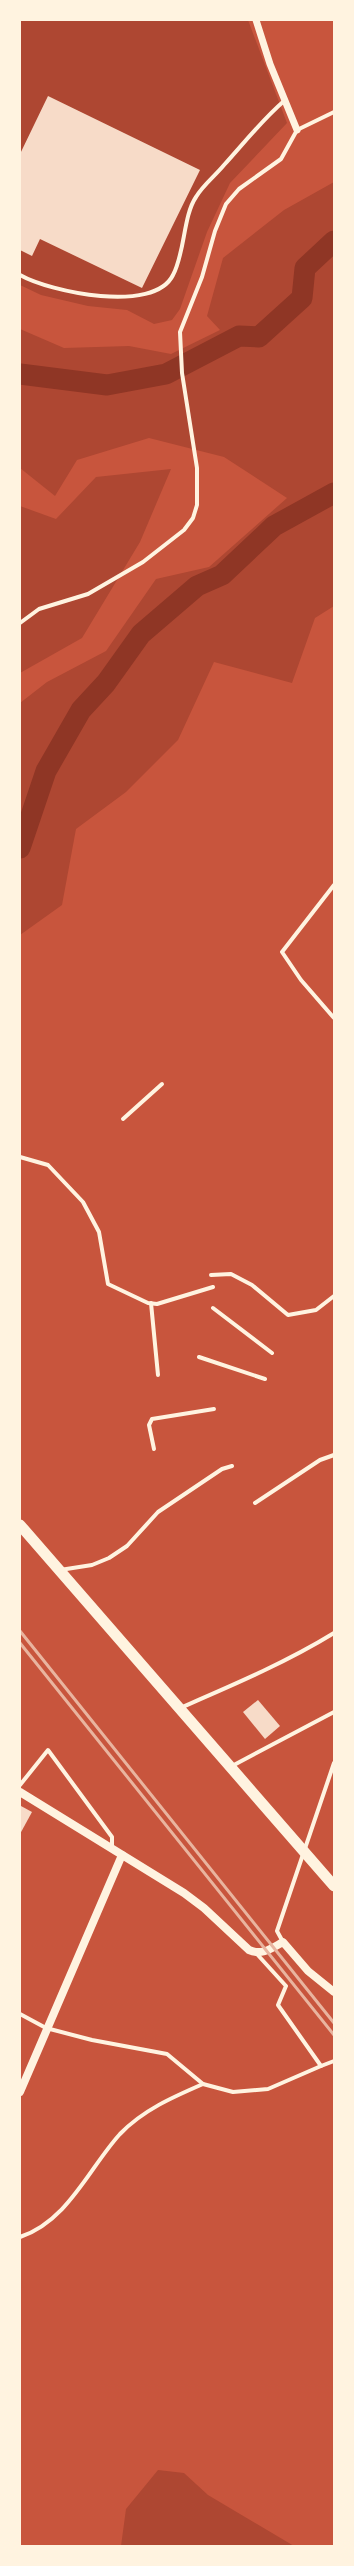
<svg xmlns="http://www.w3.org/2000/svg" width="354" height="2566" font-family="Mulish,sans-serif">
  <style>
    .green { fill: #ae4732 }
    .lines { fill: none; stroke-linecap: round; stroke-linejoin: round }
    .river { stroke: #8f3625; stroke-width: 21 }
    .building { fill: #f7dbc8 }
    .minor { stroke: #fff3e0; stroke-width: 4 }
    .tertiary { stroke: #fff3e0; stroke-width: 7 }
    .secondary { stroke: #fff3e0; stroke-width: 8 }
    .trunk { stroke: #fff3e0; stroke-width: 11 }
    .rail { stroke: #e9b49f; stroke-width: 3 }
  </style>
  <rect width="100%" height="100%" fill="#c8553d"/>
  <g class="green">
    <polygon points="20,20 248,20 287,123 230,183 207,232 180,309 172,320 154,324 127,310 88,306 41,295 20,285"/>
    <polygon points="334,182 334,606 315,618 292,683 214,662 178,740 126,792 76,829 62,905 20,935 20,703 47,682 106,651 156,579 209,567 287,498 224,457 149,438 77,460 55,496 20,468 20,329 64,348 129,346 171,354 220,330 207,316 223,258 284,210"/>
    <polygon points="171,469 140,542 82,638 20,673 20,506 56,519 96,477"/>
    <polygon points="158,2470 184,2473 208,2495 294,2546 121,2546 126,2509"/>
  </g>
  <g class="lines">
    <g class="river">
      <polyline points="20,374 107,385 166,374 239,336 259,337 302,298 305,268 334,241"/>
      <polyline points="20,848 46,771 81,710 106,683 141,634 197,586 222,575 274,526 334,493"/>
    </g>
  </g>
  <g class="building">
    <polygon points="48,96 200,170 142,288 40,239 32,256 20,250 20,154"/>
    <polygon points="258,1700 280,1726 265,1739 243,1712"/>
    <polygon points="21,1806 32,1812 20,1834 20,1809"/>
  </g>
  <g class="lines">
    <g class="minor">
      <path d="M20,275C50,292 154,314 173,275C185,253 183,216 196,197C203,185 215,176 224,165C244,143 262,120 284,101"/>
      <polyline points="20,623 39,609 88,594 143,562 184,530 193,518 197,505 197,468 182,373 180,332 202,277 215,231 226,204 239,189 281,159 297,130 334,112"/>
      <polyline points="334,885 282,952 301,980 334,1018"/>
      <polyline points="123,1119 162,1084"/>
      <polyline points="20,1157 48,1165 83,1202 99,1232 108,1284 148,1303 157,1304 213,1287"/>
      <polyline points="211,1275 231,1274 252,1285 288,1315 316,1310 334,1296"/>
      <polyline points="151,1303 158,1375"/>
      <polyline points="213,1308 272,1353"/>
      <polyline points="199,1357 265,1379"/>
      <polyline points="154,1449 149,1425 152,1419 214,1409"/>
      <polyline points="255,1503 320,1460 334,1455"/>
      <polyline points="60,1570 92,1565 109,1558 127,1546 158,1512 222,1469 232,1466"/>
      <path d="M180,1708C233,1685 285,1663 334,1633"/>
      <polyline points="232,1766 334,1712"/>
      <polyline points="20,1785 48,1750 112,1837 112,1848"/>
      <polyline points="283,1942 277,1931 334,1763"/>
      <polyline points="20,2014 46,2028 92,2040 167,2054 203,2084 233,2092 268,2089 321,2066 278,2005 286,1986 256,1953"/>
      <polyline points="321,2066 334,2061"/>
      <path d="M20,2237C68,2221 89,2168 120,2134C143,2110 173,2097 203,2084"/>
    </g>
    <polyline class="tertiary" points="256,20 270,64 297,130"/>
    <g class="secondary">
      <path d="M20,1792L184,1893L204,1908L249,1950C262,1956 272,1948 283,1942L308,1971L334,1992"/>
      <polyline points="20,2092 122,1855"/>
    </g>
    <polyline class="trunk" points="20,1525 334,1886"/>
    <g class="rail">
      <polyline points="20,1631 334,2023"/>
      <polyline points="20,1643 334,2035"/>
    </g>
  </g>
  <rect width="354" height="2566" fill="none" stroke="#fff3e0" stroke-width="42"/>
</svg>
